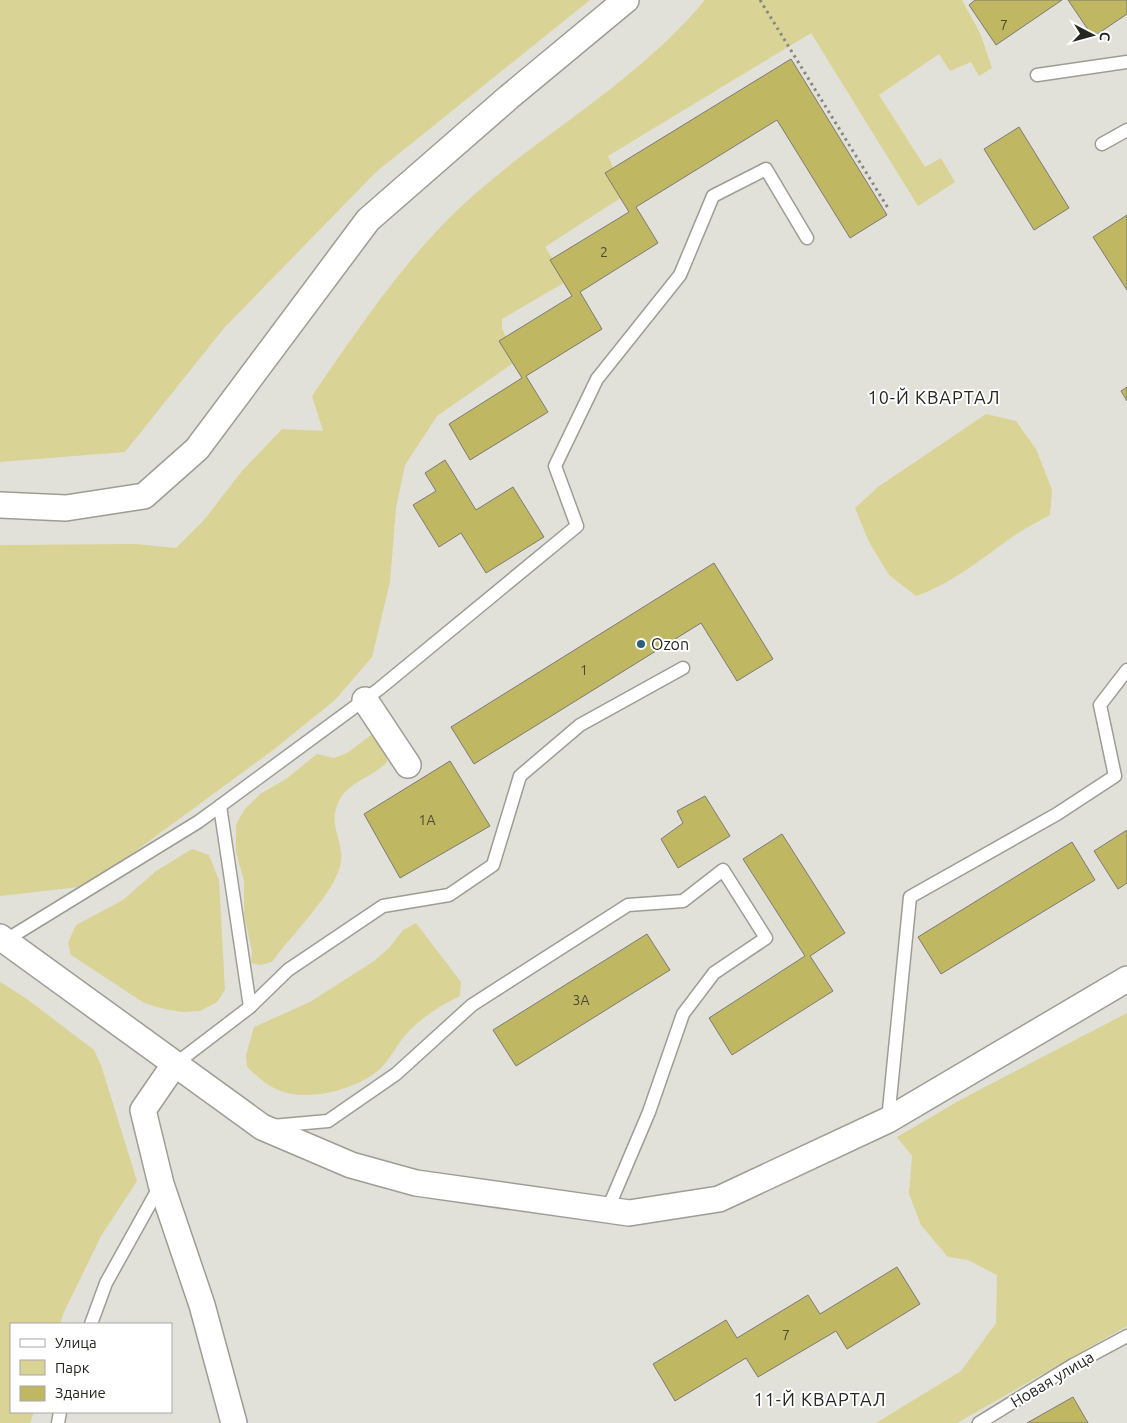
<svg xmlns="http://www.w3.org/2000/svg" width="1127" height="1423" font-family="Ubuntu,sans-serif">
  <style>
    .green { fill: #d9d395 }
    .building { fill: #bfb762; stroke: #7b7b73 }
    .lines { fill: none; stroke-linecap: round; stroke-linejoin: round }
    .lane-casing { stroke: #9e9d95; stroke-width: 15 }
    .street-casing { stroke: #9e9d95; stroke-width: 28 }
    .path { stroke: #878781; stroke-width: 3; stroke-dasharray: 2.5 4; stroke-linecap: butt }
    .lane { stroke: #fff; stroke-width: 12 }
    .street { stroke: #fff; stroke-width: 25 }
    .poi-dot { fill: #2b607c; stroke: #fff; stroke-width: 2 }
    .labels { text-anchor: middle; stroke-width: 4; stroke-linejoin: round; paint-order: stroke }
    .number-label { font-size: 14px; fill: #4c4a33 }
    .poi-label { font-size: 16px; fill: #262623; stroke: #fff; text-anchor: start }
    .street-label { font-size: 16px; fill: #262623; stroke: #fff }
    .neighbourhood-label { font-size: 18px; letter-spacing: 1px; fill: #262623; stroke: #fff }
  </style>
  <rect width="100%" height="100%" fill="#e1e1d9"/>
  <g class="green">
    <polygon points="0,0 590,0 376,172 224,328 125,452 0,462"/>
    <path d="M705,0H962L980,33L992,68L979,76L971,62L950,71L939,54L879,95L925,167L941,158L955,182L918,206L811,33L608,156L625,195L545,247L567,281L502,319V328L516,361L437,416L405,465L396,508L390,582L372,657L335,700L273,750L88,886L0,896V545L135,544L176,548L204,520L242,471L282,429L323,431L312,396C362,323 414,245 482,188C558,123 640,78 705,0Z"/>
    <path d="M986,414L1016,421L1036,449L1052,490L1050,515C1037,522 1024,529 1012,537C981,559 953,583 916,596L889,575L869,542L855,508L878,487Z"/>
    <path d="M375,732L387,751V762C373,777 349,782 340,799C326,824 344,839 341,862C337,891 290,936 272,962L260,965L251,963L252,951L244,915V881L236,852V825L244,810L260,794L286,779L317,754L334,758L347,753Z"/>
    <polygon points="192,849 209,855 219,880 225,990 217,1002 200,1011 182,1012 164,1009 144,1003 71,955 68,943 76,925 123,900 156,871"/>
    <path d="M416,923L461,982L460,996C441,1005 424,1016 409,1031C399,1041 392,1056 382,1067C360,1089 307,1103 278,1090C266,1085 257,1076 247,1067L246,1055L254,1027L310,1002L374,961L389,948L403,930Z"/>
    <polygon points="0,982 27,999 94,1050 101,1065 137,1181 101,1236 64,1312 60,1324 11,1324 11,1412 34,1412 30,1423 0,1423"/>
    <polygon points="1127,1013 1127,1326 957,1423 876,1423 961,1371 996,1323 997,1275 968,1260 948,1257 921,1225 909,1194 912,1156 897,1137 962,1099"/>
  </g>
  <g class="building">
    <polygon points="975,0 1062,0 996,45 969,5"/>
    <polygon points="1068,0 1127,0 1127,14 1093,37"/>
    <polygon points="791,59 887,215 850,238 777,120 636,207 658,243 580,292 602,329 526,376 548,412 470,460 449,424 522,378 499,341 572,296 550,260 629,212 605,173"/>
    <polygon points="1019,127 1069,208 1034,230 984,149"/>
    <polygon points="1127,215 1127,290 1093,237"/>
    <polygon points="1127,387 1127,401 1121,391"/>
    <polygon points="445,460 476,510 513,487 544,537 486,573 461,533 439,547 413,505 436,491 425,473"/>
    <polygon points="714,563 773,659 737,681 701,623 474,764 451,727"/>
    <polygon points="450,761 490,826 400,878 364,814"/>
    <polygon points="705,796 730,836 678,868 661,839 683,823 677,811"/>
    <polygon points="1127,830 1127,883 1118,889 1094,851"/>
    <polygon points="782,834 845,933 810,956 833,991 732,1055 709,1018 805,956 743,859"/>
    <polygon points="1072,842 1095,880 941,974 918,937"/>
    <polygon points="647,934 670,970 516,1066 493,1030"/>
    <polygon points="897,1267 920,1304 847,1349 836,1331 758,1377 746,1358 675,1401 653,1364 726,1320 737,1338 808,1295 820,1314"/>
    <polygon points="1073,1397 1088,1423 1027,1423"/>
  </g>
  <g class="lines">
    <g class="lane-casing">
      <g id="lane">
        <polyline points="1037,75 1127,62"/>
        <polyline points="1102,144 1127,130"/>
        <polyline points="220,806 250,1007"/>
        <polyline points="6,940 198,822 220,806 379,689 577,526 555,466 597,379 680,275 713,196 766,169 807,238"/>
        <polyline points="174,1065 250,1007 288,970 383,906 449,895 493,865 520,776 580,725 683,668"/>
        <polyline points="888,1120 910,897 1057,814 1115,776 1100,705 1127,670"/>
        <polyline points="272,1126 328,1121 396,1074 472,1005 628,905 683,901 723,870 766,938 714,973 683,1014 649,1112 607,1211"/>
        <polyline points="91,1324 106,1283 161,1184"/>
        <polyline points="58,1423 60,1412"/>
        <polyline points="979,1423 1073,1365 1127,1336"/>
      </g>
    </g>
    <g class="street-casing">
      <g id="street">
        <polyline points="0,505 66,508 144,496 197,449 368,220 509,97 626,0"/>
        <polyline points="365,700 408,765"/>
        <polyline points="0,937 262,1127 351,1165 416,1183 629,1213 719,1199 888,1120 1127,979"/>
        <polyline points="174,1065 143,1110 161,1184 202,1305 234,1423"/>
      </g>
    </g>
    <polyline class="path" points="760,0 888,208"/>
    <use href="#lane" class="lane"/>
    <use href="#street" class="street"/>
  </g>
  <circle class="poi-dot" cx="641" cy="644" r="5"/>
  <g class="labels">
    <g class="number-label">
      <text x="1004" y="30">7</text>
      <text x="604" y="257">2</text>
      <text x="584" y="675">1</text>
      <text x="427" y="825">1А</text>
      <text x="581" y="1005">3А</text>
      <text x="786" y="1340">7</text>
    </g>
    <g class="poi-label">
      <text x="651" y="650">Ozon</text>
    </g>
    <g class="street-label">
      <text transform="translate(1052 1379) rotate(-31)" y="6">Новая улица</text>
    </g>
    <g class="neighbourhood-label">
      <text x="934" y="404">10-Й КВАРТАЛ</text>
      <text x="820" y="1406">11-Й КВАРТАЛ</text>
    </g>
  </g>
  <rect x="10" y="1323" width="162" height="90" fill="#ffffff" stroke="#a8a8a7"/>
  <rect x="20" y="1339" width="25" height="8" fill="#ffffff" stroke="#a8a8a7"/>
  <text x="55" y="1348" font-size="15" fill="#262623">Улица</text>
  <rect x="20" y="1360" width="25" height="15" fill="#d9d395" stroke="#a8a8a7"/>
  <text x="55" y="1373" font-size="15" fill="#262623">Парк</text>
  <rect x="20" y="1386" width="25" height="15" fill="#bfb762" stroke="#a8a8a7"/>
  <text x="55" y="1398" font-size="15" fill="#262623">Здание</text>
  <g transform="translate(1092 35) rotate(96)" stroke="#ffffff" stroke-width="4" paint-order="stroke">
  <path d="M0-4L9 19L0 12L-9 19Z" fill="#262623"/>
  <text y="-8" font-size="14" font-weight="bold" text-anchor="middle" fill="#262623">С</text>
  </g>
</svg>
